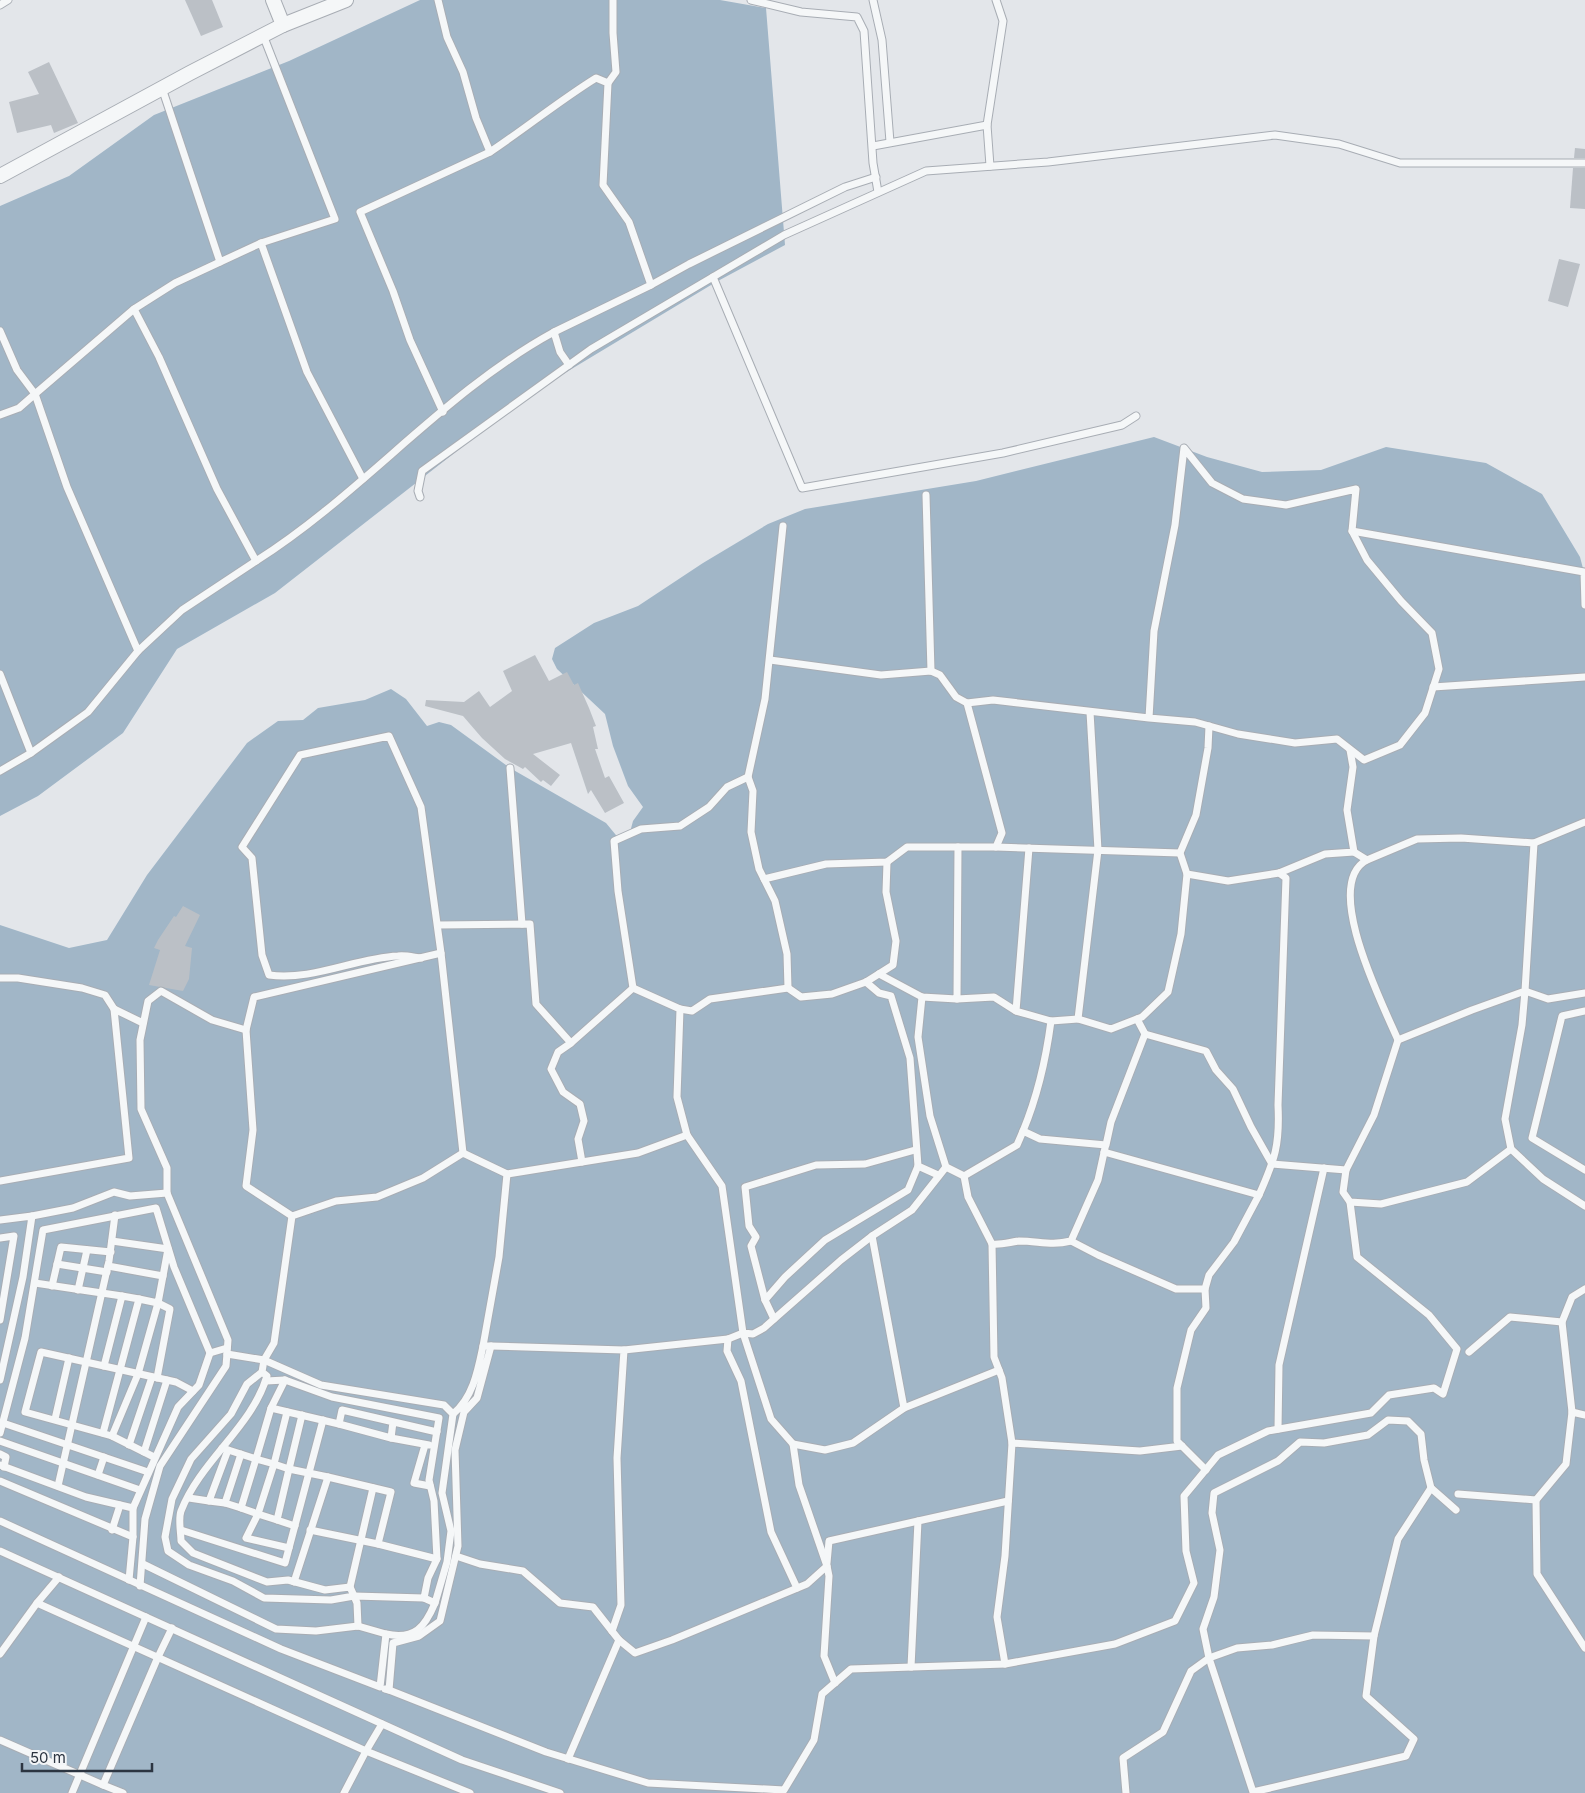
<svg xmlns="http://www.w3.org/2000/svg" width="1585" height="1793" font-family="Inter,sans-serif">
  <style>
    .water { fill: #a1b6c7 }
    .building { fill: #bbc0c6 }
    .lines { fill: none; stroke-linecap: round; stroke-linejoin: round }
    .lane-casing { stroke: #a8adb4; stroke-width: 9 }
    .street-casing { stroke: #a8adb4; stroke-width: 16 }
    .lane { stroke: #f5f7f8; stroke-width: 7 }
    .street { stroke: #f5f7f8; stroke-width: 14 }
  </style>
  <rect width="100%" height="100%" fill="#e3e6ea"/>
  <g class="water">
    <polygon points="420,0 720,0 766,8 785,245 716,282 530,394 275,593 177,649 123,733 38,796 0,816 0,206 69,176 154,115 289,61"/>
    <polygon points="1154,437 1207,457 1262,472 1321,470 1386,447 1486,463 1542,494 1580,557 1585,576 1585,1793 0,1793 0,925 69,948 107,940 147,875 247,743 278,721 303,720 318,708 365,700 391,689 406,699 427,726 439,722 451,725 510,768 606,823 620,840 629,836 633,821 643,807 628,786 613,746 605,714 557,669 552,659 555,648 594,623 638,606 703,563 768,524 805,509 976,481"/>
  </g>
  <g class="building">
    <polygon points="185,0 212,0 223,27 201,36"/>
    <polygon points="49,62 78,123 54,133 51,125 17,133 9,102 39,94 28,72"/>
    <polygon points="1575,148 1585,149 1585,158 1574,158"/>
    <polygon points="1573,168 1585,168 1585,209 1570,208"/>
    <polygon points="1559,259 1580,264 1568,307 1548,301"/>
    <polygon points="535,655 549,681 567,672 574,685 578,683 589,708 596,726 593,727 598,749 595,749 605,778 609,776 624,803 605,813 591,790 588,794 571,743 533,754 560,775 551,786 543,780 541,782 525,767 523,769 505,759 482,738 463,716 425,706 426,700 464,702 479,691 490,707 512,691 503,671"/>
    <polygon points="183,906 200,915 185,946 192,948 189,979 183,991 149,985 160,950 154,948 158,940 174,916 176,917"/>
  </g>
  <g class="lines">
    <g class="lane-casing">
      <g id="lane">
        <path d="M438,0L447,37L463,72L476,118L490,152C526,128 559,101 596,78L608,83L603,185L629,222L651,285L554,332"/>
        <polyline points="751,0 801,12 857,17 864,31 873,163 878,192"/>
        <polyline points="873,0 882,40 890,142"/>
        <polyline points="0,5 8,0"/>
        <polyline points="608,83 616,72 613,33 613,0"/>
        <polyline points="162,88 220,262 261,243 307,372 363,479"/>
        <polyline points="987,125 1003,21 996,0"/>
        <polyline points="873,146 987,125 990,166"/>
        <polyline points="261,243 335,219 263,35"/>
        <polyline points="713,277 802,488 1003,453 1122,425 1136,416"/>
        <polyline points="651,285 689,264 845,187 876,177"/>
        <path d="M134,309L159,357L217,489L256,561C362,494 444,392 554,332L560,352L569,365"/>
        <polyline points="0,331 17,370 35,394 134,309 175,283 220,262"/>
        <polyline points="443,412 410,340 393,291 360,212 490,152"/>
        <polyline points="0,415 19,408 35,394 67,487 138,651 182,610 256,561"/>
        <polyline points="926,495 931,671"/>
        <polyline points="420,497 418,491 422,471 591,349 784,235 926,171 1048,162 1275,135 1339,144 1400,163 1585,163"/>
        <polyline points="1352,531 1584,572 1585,605"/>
        <polyline points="0,674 31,753 88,712 138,651"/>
        <polyline points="1433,687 1585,677"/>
        <polyline points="967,703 993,700 1149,718 1154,631 1175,525 1184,448 1212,483 1243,499 1286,505 1356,489 1352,531 1367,560 1401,601 1432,633 1439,669 1425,713 1400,745 1364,760 1337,739 1295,743 1238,734 1195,722 1149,718"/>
        <polyline points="1209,726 1208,748 1196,815 1180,853 1187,874 1228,881 1279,873 1325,854 1354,852 1347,810 1353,767 1350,750"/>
        <polyline points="510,768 522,924"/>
        <polyline points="0,771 31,753"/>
        <polyline points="748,777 765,699 783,526"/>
        <polyline points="996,847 1180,853"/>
        <polyline points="1029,848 1016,1011 1051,1021 1078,1019 1098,850 1090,712"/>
        <polyline points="1354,852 1367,860 1417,839 1461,838 1534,843 1585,822"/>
        <path d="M1367,860C1321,884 1383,1005 1398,1040L1472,1010L1525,991L1534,843"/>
        <polyline points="764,879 826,864 887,862 907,847 996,847 1002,833 967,703 956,697 940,675 931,671 881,675 770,660"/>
        <polyline points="438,925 530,924 536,1004 571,1043 558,1052 551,1069 563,1092 580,1104 584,1121 578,1139 582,1162"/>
        <path d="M421,958C413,957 405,955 398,956C355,958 313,981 269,975L262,955L252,858L242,847L300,755L389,736L421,807L441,953"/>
        <polyline points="879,974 922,997 957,999 958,847"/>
        <polyline points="0,978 18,978 82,988 105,995 114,1009 143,1023"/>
        <polyline points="866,982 879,993 891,996 910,1058 918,1166 938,1175"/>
        <polyline points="633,988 680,1009 677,1097 687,1135"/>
        <polyline points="922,997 918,1037 930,1116 946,1167 964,1176 1017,1145 1023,1131"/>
        <polyline points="957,999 994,997 1016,1011"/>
        <polyline points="680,1009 692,1011 710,999 788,988 801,997 832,994 866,982 893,965 896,941 886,892 887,862"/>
        <polyline points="1585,1011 1562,1016 1532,1138 1585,1170"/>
        <polyline points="1078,1019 1111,1029 1142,1017 1168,992 1181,934 1187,874"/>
        <polyline points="1137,1019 1145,1034 1206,1051 1216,1070 1233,1089 1251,1127 1272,1164"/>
        <path d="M1051,1021C1046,1059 1038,1095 1023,1131L1040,1139L1106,1145L1111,1122L1145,1034"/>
        <polyline points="571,1043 633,988 618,891 614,841 641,829 680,826 709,807 727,787 748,777 753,791 751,832 759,869 775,901 787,954 788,988"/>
        <polyline points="1511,1149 1505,1119 1522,1025 1525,991 1548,999 1585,993"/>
        <path d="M1104,1152L1259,1195C1275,1159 1280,1145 1278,1105L1286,878L1279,873"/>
        <polyline points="1272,1164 1346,1170 1374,1115 1398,1040"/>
        <polyline points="946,1167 912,1210 872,1236 904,1408 999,1370"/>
        <polyline points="1346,1170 1343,1192 1350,1202 1381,1204 1467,1182 1511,1149 1543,1179 1585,1206"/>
        <polyline points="507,1174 638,1153 687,1135 722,1186 743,1333 753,1334 764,1328 841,1260 872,1236"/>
        <path d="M964,1176L968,1197L992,1244C1002,1245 1010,1242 1019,1241C1039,1241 1051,1246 1071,1241L1098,1180L1105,1148"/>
        <polyline points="0,1181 129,1158 114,1009"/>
        <polyline points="167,1193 167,1168 141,1109 140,1040 148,1001 161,991 212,1020 246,1030"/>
        <polyline points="32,1216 73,1208 114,1192 130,1196 167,1193 228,1340 226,1366 160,1466 145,1519 140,1586"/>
        <polyline points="292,1216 246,1186 253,1130 246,1030 254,997 441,953 463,1153"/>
        <polyline points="0,1220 32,1216 23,1277 0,1380"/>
        <polyline points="0,1238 14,1236 0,1320"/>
        <polyline points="112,1241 168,1249 158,1303 139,1299"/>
        <polyline points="1071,1241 1098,1255 1176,1289 1205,1289 1209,1275 1234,1242 1259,1195"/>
        <polyline points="992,1244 994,1357 1002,1378 1012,1443 1140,1451 1182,1446"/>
        <polyline points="57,1264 107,1272"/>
        <polyline points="108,1266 163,1276"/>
        <polyline points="35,1283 122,1296"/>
        <polyline points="52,1286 61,1247 111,1252"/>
        <polyline points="1205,1289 1206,1308 1191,1330 1177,1388 1177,1441 1206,1470"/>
        <polyline points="78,1290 87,1250"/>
        <polyline points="765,1300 785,1277 825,1240 908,1190 918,1166"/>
        <polyline points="774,1319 765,1300 751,1246 756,1237 749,1226 745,1187 816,1165 865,1164 915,1150"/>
        <polyline points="728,1339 743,1333 771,1419 793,1444 799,1485 827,1566"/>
        <polyline points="491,1346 624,1350 617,1458 621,1605 612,1631"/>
        <polyline points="624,1350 728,1339 727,1351 741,1381 771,1532 797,1588"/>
        <polyline points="1469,1352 1510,1317 1562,1322"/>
        <path d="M227,1354L264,1360L262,1372L247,1384L231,1414L191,1459L172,1499L165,1537L168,1551L189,1565L233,1581L264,1598L331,1600L354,1596L350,1587L325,1590L288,1580L267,1582L193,1553L181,1541C181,1533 178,1519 181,1511C201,1460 252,1427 267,1376L262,1372"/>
        <polyline points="266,1381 285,1380 332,1397 439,1418 429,1480 434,1501 437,1559 428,1578 424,1598 354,1596 357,1603 358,1626"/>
        <polyline points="271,1408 339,1424"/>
        <polyline points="287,1412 274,1464 289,1469 277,1520 295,1526"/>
        <polyline points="1572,1412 1562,1322 1572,1297 1585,1289"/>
        <polyline points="55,1419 69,1358"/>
        <polyline points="393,1422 391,1438 339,1424 342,1410 437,1432"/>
        <polyline points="3,1423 148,1472"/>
        <polyline points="1278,1429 1279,1365 1324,1168"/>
        <polyline points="0,1433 25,1338 43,1230 156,1208 174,1267 210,1353"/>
        <polyline points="103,1433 139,1299 122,1296 104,1366"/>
        <polyline points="112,1436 138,1374 158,1303 170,1309 157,1378"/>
        <polyline points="391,1438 429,1445"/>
        <polyline points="0,1441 140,1490"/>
        <polyline points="793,1444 825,1450 853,1443 904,1408"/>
        <polyline points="129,1445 152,1377"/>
        <polyline points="425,1445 414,1483 430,1486"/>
        <polyline points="222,1448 256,1459 271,1408 285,1380"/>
        <polyline points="144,1452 167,1380"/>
        <polyline points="0,1454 6,1457 4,1467"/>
        <polyline points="241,1454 225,1503 241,1508 256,1459 274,1464 258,1514 277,1520"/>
        <polyline points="154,1457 112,1436 25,1412 41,1352 176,1382 193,1391"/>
        <polyline points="0,1465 86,1497 133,1508 133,1537 129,1580"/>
        <polyline points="98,1475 104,1457"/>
        <polyline points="328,1477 391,1492 378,1544 437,1559"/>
        <polyline points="0,1481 133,1537"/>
        <polyline points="58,1486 109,1261 115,1215"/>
        <polyline points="1458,1494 1536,1500 1537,1574 1585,1648"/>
        <polyline points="189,1498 209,1501"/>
        <polyline points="1536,1500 1566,1464 1572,1412 1585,1415"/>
        <polyline points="225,1503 209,1501 228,1450"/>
        <polyline points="133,1508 178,1407 199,1385 210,1353 227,1348"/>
        <polyline points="241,1508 258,1514 246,1538 289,1548"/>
        <polyline points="0,1521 281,1649 380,1687 386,1634 358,1626 316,1631 276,1629 143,1564"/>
        <polyline points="112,1530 120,1505"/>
        <polyline points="181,1530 285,1563 323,1420"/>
        <polyline points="310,1530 378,1544"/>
        <polyline points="0,1551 462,1760 560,1793"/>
        <polyline points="456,1556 480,1564 523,1571 560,1603 593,1607 619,1640 568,1759"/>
        <polyline points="827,1563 829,1541 918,1521"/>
        <polyline points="59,1577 37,1603 366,1751 344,1793"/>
        <polyline points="294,1582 328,1477 289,1469 302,1415"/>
        <polyline points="350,1587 373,1488"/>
        <polyline points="424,1598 435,1603 447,1562 451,1531 442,1493 453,1414 444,1405 321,1385 264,1360 274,1343 292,1216 336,1201 377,1197 423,1178 463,1153 507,1174 499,1257 483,1346"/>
        <path d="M386,1634C415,1640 425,1627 435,1603"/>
        <polyline points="1374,1636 1398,1539 1431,1488"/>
        <polyline points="619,1640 635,1653 672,1640 807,1584 827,1566 829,1576 824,1656 835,1683"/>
        <polyline points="0,1654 37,1603"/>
        <polyline points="1005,1664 997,1617 1005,1556 1012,1443"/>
        <polyline points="911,1667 918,1521 1008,1501"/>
        <path d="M385,1689L389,1690L393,1643L419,1636L440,1621L458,1546L455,1450L464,1412L477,1398L491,1346H483C478,1370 473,1398 453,1414"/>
        <polyline points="389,1690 546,1752 648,1783 784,1790 814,1740 822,1694 851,1669 1005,1664 1115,1644 1175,1621 1194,1583 1186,1551 1184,1496 1218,1455 1268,1431 1371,1413 1389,1395 1434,1388 1443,1394 1457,1349 1429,1315 1357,1257 1350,1202"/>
        <polyline points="382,1724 366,1751 470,1793"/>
        <polyline points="0,1740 103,1785"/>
        <polyline points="1253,1792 1406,1756 1414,1739 1366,1696 1374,1636 1313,1635 1272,1645 1237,1648 1209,1658 1253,1792 1253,1793"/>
        <polyline points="72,1793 146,1617"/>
        <polyline points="123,1793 103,1785 158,1657 172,1628"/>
        <polyline points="1126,1793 1123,1758 1163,1732 1191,1671 1209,1658 1203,1629 1214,1597 1220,1550 1212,1513 1214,1493 1278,1461 1300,1442 1324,1443 1368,1435 1388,1420 1408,1421 1421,1434 1424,1460 1431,1488 1456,1510"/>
      </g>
    </g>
    <g class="street-casing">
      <g id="street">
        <polyline points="273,0 283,25"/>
        <polyline points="0,176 190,73 283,25 346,0"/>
      </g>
    </g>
    <use href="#lane" class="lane"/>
    <use href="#street" class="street"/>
  </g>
  <path d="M22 1763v8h130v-8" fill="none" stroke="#2c3541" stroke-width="2.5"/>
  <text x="30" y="1763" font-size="15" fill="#2c3541" stroke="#f3f5f7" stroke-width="4" paint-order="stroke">50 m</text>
</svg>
